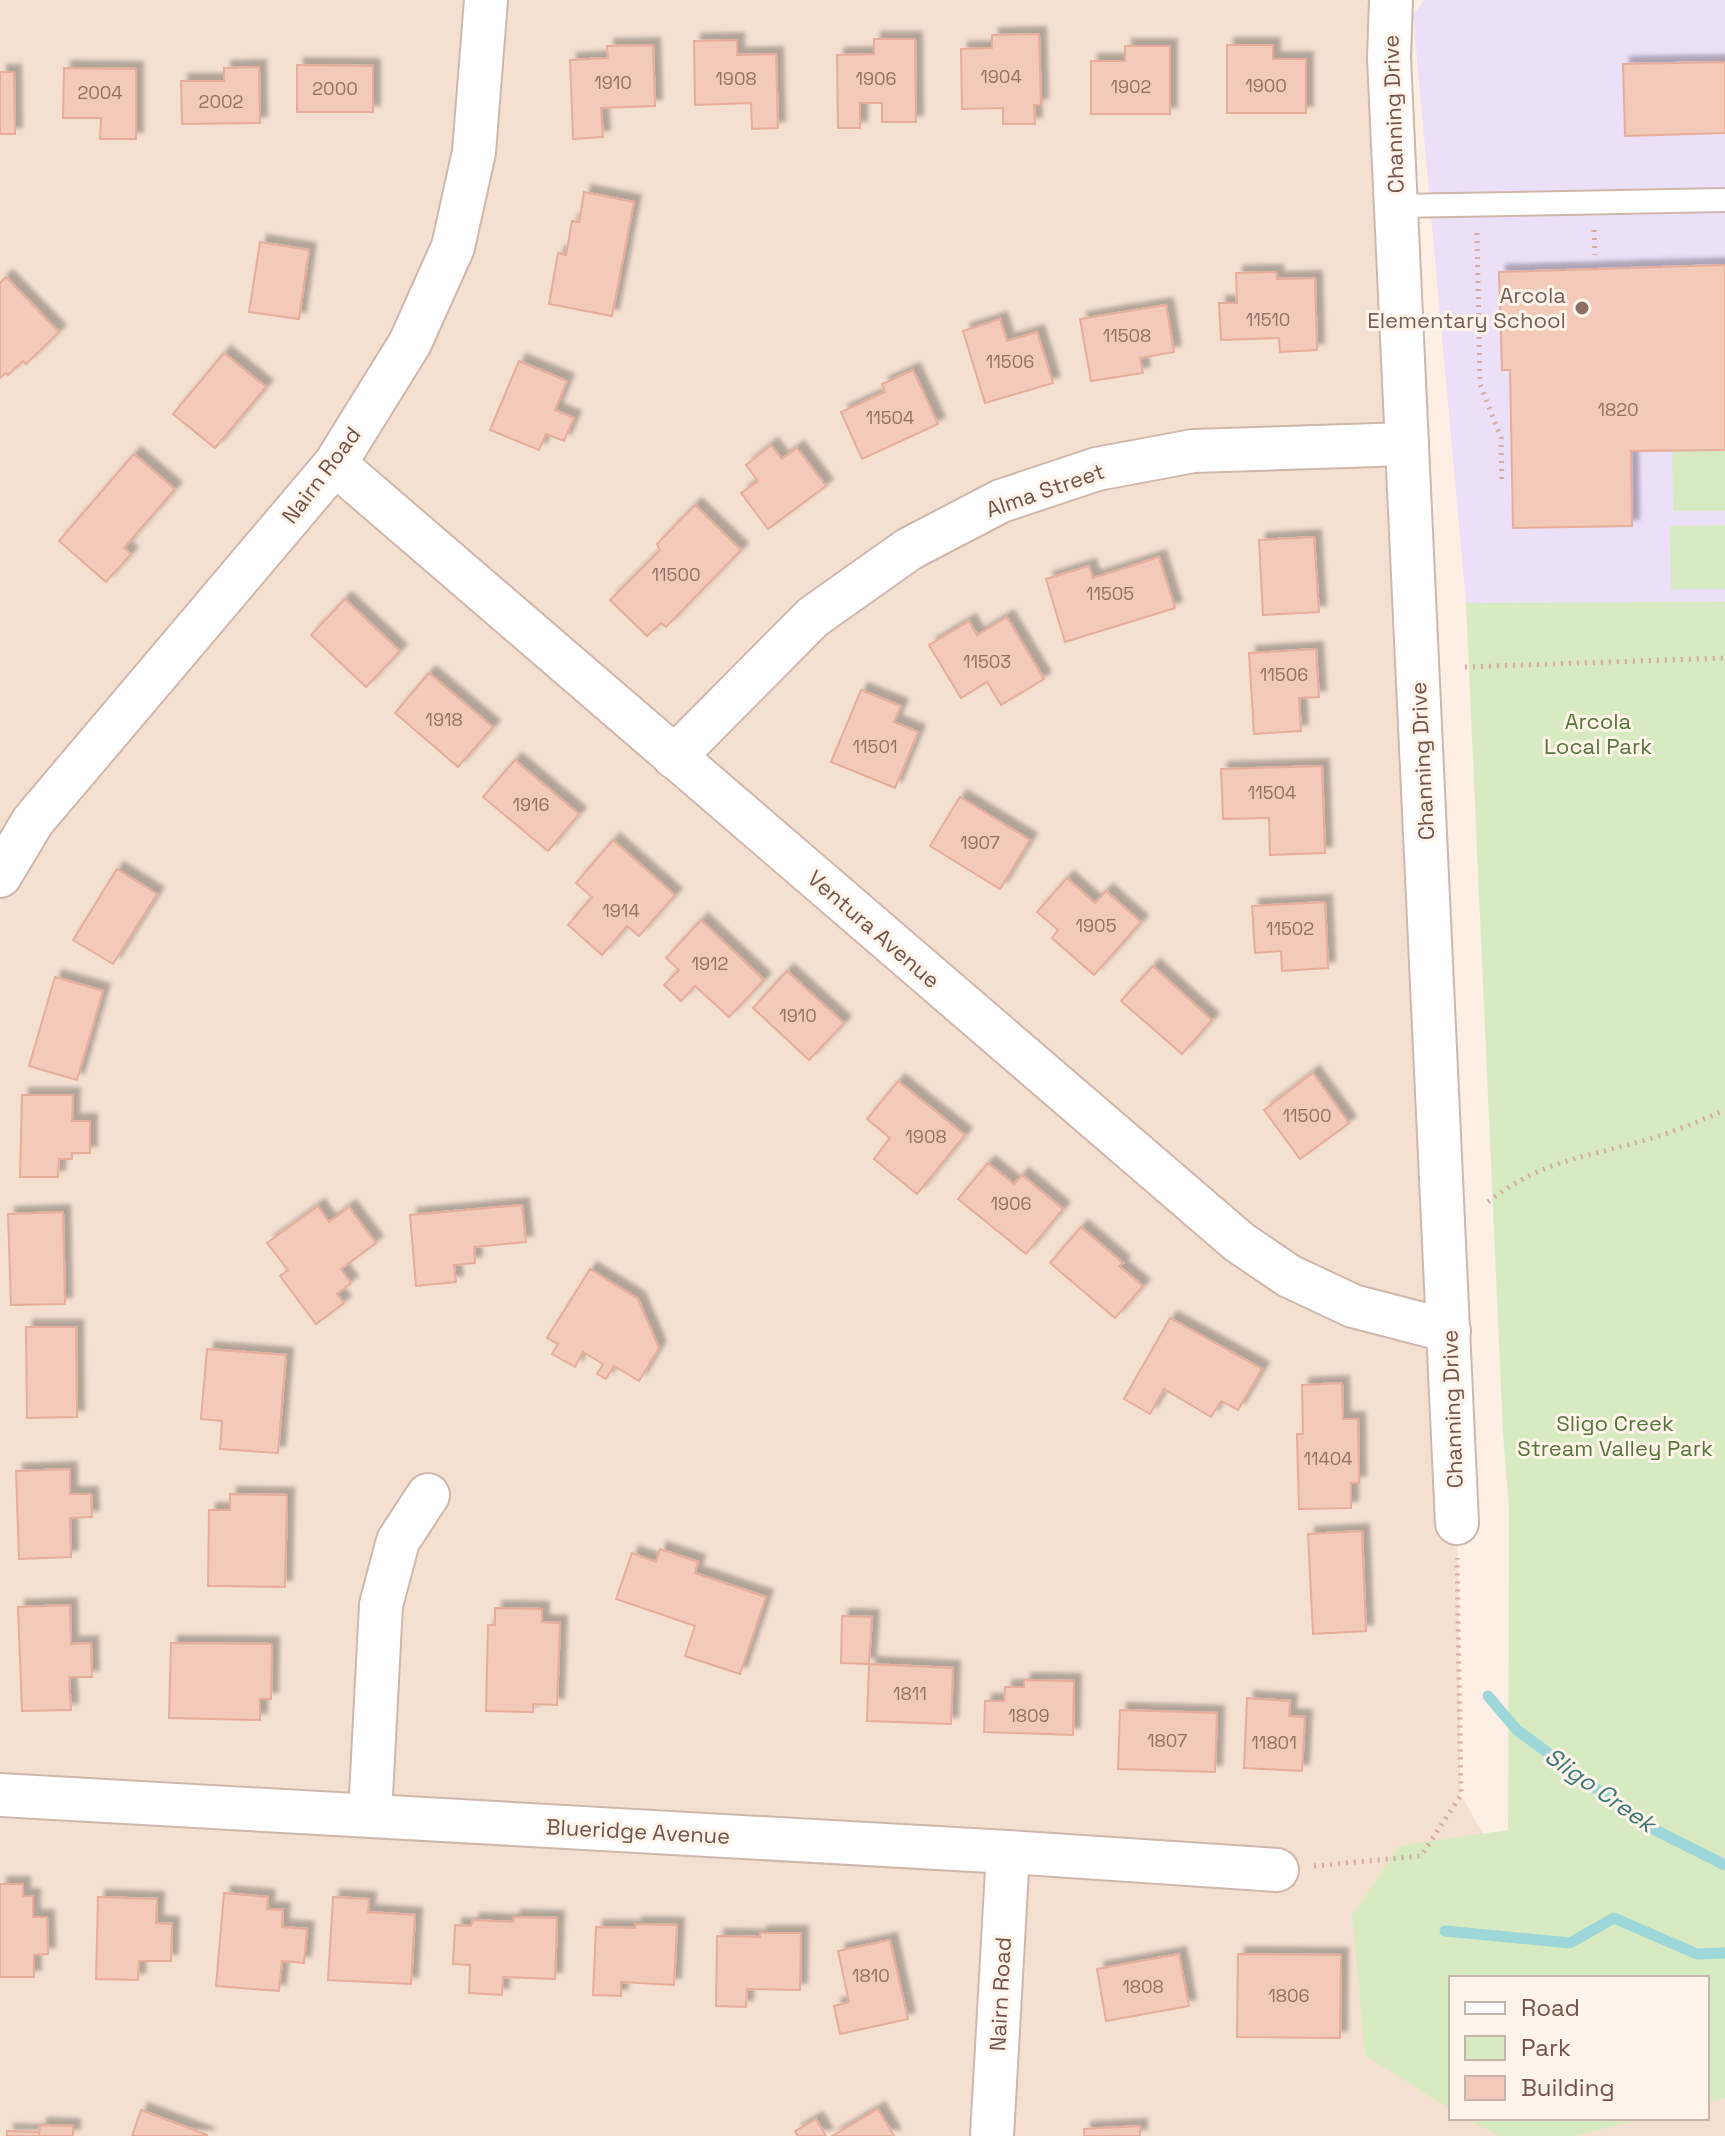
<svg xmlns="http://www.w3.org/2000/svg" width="1725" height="2136" font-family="'Space Grotesk',sans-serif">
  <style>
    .residential { fill: #f4e0d1 }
    .education { fill: #ece0f9 }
    .green { fill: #d7eac1 }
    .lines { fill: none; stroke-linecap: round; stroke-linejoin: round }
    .stream { stroke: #9dd7d9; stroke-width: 11 }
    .building { fill: #f3c9ba; stroke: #e6ad9a; stroke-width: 2; filter: url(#shadow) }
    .service-casing { stroke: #d0b7ac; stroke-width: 26 }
    .minor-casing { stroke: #d0b7ac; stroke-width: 46 }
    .path { stroke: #d7ac9d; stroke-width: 5; stroke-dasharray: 2 6; stroke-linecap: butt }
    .service { stroke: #fff; stroke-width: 22 }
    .minor { stroke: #fff; stroke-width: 42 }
    .education-dot { fill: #8d6e63; stroke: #fff4e9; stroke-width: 3 }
    .labels { text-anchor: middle; stroke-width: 6; stroke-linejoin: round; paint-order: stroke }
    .number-label { font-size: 18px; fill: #947064 }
    .street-label { font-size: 22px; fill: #755348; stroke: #fff4e9 }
    .education-label { font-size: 22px; fill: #785e54; stroke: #fff4e9; text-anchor: end }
    .park-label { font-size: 22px; fill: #55753d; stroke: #fff4e9 }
    .water-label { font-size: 24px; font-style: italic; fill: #3c787b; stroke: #fff4e9 }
  </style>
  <defs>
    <filter id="shadow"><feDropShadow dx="7" dy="-7" stdDeviation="2" flood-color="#0004"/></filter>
  </defs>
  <rect width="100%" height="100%" fill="#fdefe3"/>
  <g class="residential">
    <polygon points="0,0 1391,0 1457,1523 1461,1795 1541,1935 1451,1978 1451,2118 1535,2118 1534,2136 0,2136"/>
    <polygon points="1725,2063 1725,2136 1545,2136 1589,2118 1707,2118 1707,2070"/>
  </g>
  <polygon class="education" points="1424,0 1725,0 1725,602 1466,603 1413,15"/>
  <g class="green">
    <polygon points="1725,450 1725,511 1673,511 1672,451"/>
    <polygon points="1725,525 1725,589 1671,589 1670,526"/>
    <polygon points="1725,602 1725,2098 1707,2103 1707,1978 1451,1978 1451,2110 1365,2055 1352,1916 1399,1846 1508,1830 1509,1509 1503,1433 1466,603"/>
    <polygon points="1465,2118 1647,2118 1575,2136 1500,2136"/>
  </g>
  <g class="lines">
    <g class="stream">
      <polyline points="1488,1696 1517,1730 1647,1826 1725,1865"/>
      <polyline points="1445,1931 1570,1943 1614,1918 1697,1954 1725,1953"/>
    </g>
  </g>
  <g class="building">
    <polygon points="1039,34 1041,105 1034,105 1035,124 1003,124 1003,108 962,109 961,49 992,48 992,35"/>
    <polygon points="874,39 915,39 916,122 882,122 882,103 860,103 860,128 838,128 837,55 874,54"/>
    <polygon points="737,40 737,55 776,54 778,128 752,129 751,103 695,105 694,41"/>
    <polygon points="653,45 655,106 601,108 603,137 573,139 570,60 608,58 607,46"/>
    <polygon points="1227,45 1273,45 1273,59 1306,59 1306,113 1227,113"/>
    <polygon points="1125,46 1170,46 1170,114 1091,114 1091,61 1125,61"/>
    <polygon points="1725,62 1725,133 1625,136 1623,64"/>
    <polygon points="297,65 373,66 373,112 297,112"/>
    <polygon points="259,67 260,123 182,124 181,81 224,81 224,68"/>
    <polygon points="64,68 136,69 136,139 100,139 101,118 63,118"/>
    <polygon points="0,72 14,72 15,134 0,134"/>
    <polygon points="584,192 634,202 612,316 549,304 558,253 566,255 572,221 579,222"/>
    <polygon points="260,242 309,250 299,319 249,312"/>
    <polygon points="1725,265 1725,450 1631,451 1632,526 1513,528 1510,370 1502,370 1499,272"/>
    <polygon points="1276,272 1277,279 1315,278 1317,350 1280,352 1279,338 1221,340 1219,303 1237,303 1236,273"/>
    <polygon points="6,277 59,332 26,364 23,361 8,375 6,373 0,378 0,283"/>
    <polygon points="1166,305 1174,352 1140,358 1143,373 1091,381 1080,319"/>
    <polygon points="1000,319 1007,341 1037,332 1053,383 985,403 963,331"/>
    <polygon points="224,353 266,387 215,448 173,414"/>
    <polygon points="519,361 567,381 555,410 574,418 564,441 546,434 539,450 490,430"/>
    <polygon points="913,370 938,424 862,459 841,412 885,392 882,384"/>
    <polygon points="771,445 782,459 797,448 826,486 768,529 741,493 758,481 746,465"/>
    <polygon points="134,454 175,489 124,548 131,554 106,582 59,541"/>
    <polygon points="695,505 741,550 666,627 661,623 647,636 610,600 660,550 657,544"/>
    <polygon points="1314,537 1319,612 1263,615 1259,540"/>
    <polygon points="1159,557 1175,608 1065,642 1046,579 1089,566 1093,578"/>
    <polygon points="345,599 400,651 366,687 311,635"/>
    <polygon points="1007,617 1044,679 1001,705 987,682 961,698 929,645 969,621 977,635"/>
    <polygon points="1316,649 1319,697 1299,698 1301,731 1254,734 1249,653"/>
    <polygon points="429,673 493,727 458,767 395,713"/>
    <polygon points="861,690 901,706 894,722 918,732 895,788 831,762"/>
    <polygon points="515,760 579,814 548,851 483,797"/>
    <polygon points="1322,766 1325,853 1270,855 1269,818 1223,819 1221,769"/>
    <polygon points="960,797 1030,840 1000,889 930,846"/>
    <polygon points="613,840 675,895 639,936 627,926 602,955 568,925 592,897 576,883"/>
    <polygon points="117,869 157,894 113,964 73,940"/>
    <polygon points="1067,878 1095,903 1106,891 1141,922 1094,975 1052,938 1058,930 1037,912"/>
    <polygon points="1325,902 1328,968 1282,971 1281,951 1255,953 1252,906"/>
    <polygon points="701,920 764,980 729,1017 695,986 681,1001 664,985 679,970 666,958"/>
    <polygon points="1153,966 1212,1020 1182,1054 1121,1001"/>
    <polygon points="787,971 844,1023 809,1060 753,1008"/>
    <polygon points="55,977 103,991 77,1080 29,1066"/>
    <polygon points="1313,1073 1349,1123 1300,1159 1264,1110"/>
    <polygon points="898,1081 965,1135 917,1194 874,1159 890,1138 867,1119"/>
    <polygon points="22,1095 73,1095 72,1121 90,1121 90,1153 72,1153 72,1159 59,1159 58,1177 20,1177"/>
    <polygon points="988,1163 1014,1184 1022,1175 1063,1209 1026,1254 958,1199"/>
    <polygon points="522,1205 526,1242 474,1247 475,1263 454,1265 456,1282 416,1286 410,1215"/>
    <polygon points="318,1206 329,1222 349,1207 376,1243 341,1269 351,1283 337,1294 344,1303 316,1324 280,1276 288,1270 267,1243"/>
    <polygon points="63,1212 65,1304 11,1305 8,1214"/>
    <polygon points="1081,1227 1123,1263 1119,1266 1143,1286 1115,1318 1050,1263"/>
    <polygon points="590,1269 638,1299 659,1348 639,1381 614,1366 606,1379 597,1374 603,1364 583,1352 575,1367 552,1354 558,1344 547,1338"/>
    <polygon points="1170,1318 1262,1369 1238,1410 1221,1401 1211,1417 1164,1389 1150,1414 1124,1399"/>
    <polygon points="26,1327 76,1327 77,1417 27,1418"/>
    <polygon points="207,1349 286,1355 278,1453 220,1449 222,1421 201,1419"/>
    <polygon points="1342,1383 1343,1419 1358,1419 1359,1483 1351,1483 1351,1508 1299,1509 1297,1434 1303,1434 1302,1385"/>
    <polygon points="70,1469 70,1494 91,1494 92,1517 70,1518 71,1557 19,1559 16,1471"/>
    <polygon points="230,1494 287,1495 285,1587 208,1586 209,1510 230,1510"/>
    <polygon points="1362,1531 1366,1631 1313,1634 1308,1534"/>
    <polygon points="660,1549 698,1562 695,1573 766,1597 740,1674 685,1656 695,1626 616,1599 632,1553 656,1562"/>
    <polygon points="70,1605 71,1644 91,1643 92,1677 69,1677 71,1710 22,1711 18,1607"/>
    <polygon points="495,1608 542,1609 542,1622 560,1623 557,1705 533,1704 533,1712 486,1711 488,1625 495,1625"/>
    <polygon points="842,1616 872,1617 869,1664 841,1663"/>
    <polygon points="171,1643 272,1644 271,1699 260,1699 260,1720 169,1718"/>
    <polygon points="869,1664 953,1668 951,1724 867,1721"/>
    <polygon points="1024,1680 1074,1681 1073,1735 984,1732 985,1701 1004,1701 1005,1687 1024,1687"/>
    <polygon points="1247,1698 1290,1701 1289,1716 1305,1717 1302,1771 1244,1768"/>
    <polygon points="1120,1710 1217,1713 1215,1772 1118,1769"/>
    <polygon points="0,1884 23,1884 23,1896 33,1896 33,1917 47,1917 48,1954 34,1955 34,1977 0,1977"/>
    <polygon points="224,1893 268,1897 267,1909 283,1910 282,1927 307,1929 304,1963 282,1961 279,1991 216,1986"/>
    <polygon points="98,1897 157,1899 156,1923 172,1924 171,1961 139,1961 138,1980 96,1979"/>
    <polygon points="333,1897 369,1899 368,1912 415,1915 411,1984 328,1980"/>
    <polygon points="514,1917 557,1918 555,1979 503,1977 502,1995 469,1993 470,1965 453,1964 455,1925 471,1926 473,1920 513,1922"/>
    <polygon points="635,1924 677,1925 674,1985 621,1982 621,1996 593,1995 596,1927 635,1928"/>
    <polygon points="760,1933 801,1933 800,1990 747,1989 746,2007 716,2006 717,1936 760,1937"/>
    <polygon points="890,1940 908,2019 840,2034 834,2006 849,2002 838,1951"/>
    <polygon points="1179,1954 1189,2006 1106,2021 1097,1969"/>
    <polygon points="1238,1954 1341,1955 1340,2038 1237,2037"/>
    <polygon points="878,2109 894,2136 832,2136"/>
    <polygon points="141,2110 207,2135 207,2136 132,2136"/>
    <polygon points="816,2119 826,2136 798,2136 795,2131"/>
    <polygon points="40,2125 73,2126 73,2136 39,2136"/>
    <polygon points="1140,2126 1140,2136 1084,2136 1084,2129"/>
    <polygon points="7,2131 39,2132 39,2136 7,2136"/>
  </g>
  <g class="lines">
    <g class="service-casing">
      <polyline id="service" points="1396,206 1725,200"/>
    </g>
    <g class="minor-casing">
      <g id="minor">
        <polyline points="1391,0 1389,58 1457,1523"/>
        <polyline points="335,464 1239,1242 1289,1276 1353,1306 1449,1331"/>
        <polyline points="674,757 813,617 909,549 1001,501 1097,469 1193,451 1407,444"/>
        <polyline points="0,876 33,821 335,464 410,343 453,247 474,152 486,0"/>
        <polyline points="0,1795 1008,1852 1277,1870"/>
        <polyline points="370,1815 381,1605 398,1541 428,1495"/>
        <polyline points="992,2136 1008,1852"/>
      </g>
    </g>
    <g class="path">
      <polyline points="1594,230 1595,255"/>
      <polyline points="1477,233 1480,384 1501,438 1502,485"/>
      <polyline points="1465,667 1725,658"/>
      <path d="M1488,1202C1545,1157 1590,1158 1655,1137C1679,1130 1702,1120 1725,1110"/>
      <polyline points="1314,1866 1421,1856 1461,1795 1457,1558"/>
    </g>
    <use href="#service" class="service"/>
    <use href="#minor" class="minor"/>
  </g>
  <circle class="education-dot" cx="1582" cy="308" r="8"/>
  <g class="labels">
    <g class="number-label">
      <text x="1001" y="83">1904</text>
      <text x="736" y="85">1908</text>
      <text x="876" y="85">1906</text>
      <text x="613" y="89">1910</text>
      <text x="1266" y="92">1900</text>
      <text x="1131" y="93">1902</text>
      <text x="335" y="95">2000</text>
      <text x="100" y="99">2004</text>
      <text x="221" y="108">2002</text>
      <text x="1268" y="326">11510</text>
      <text x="1127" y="342">11508</text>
      <text x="1010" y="368">11506</text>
      <text x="1618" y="416">1820</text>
      <text x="890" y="424">11504</text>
      <text x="676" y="581">11500</text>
      <text x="1110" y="600">11505</text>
      <text x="987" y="668">11503</text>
      <text x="1284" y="681">11506</text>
      <text x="444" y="726">1918</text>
      <text x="875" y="753">11501</text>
      <text x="1272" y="799">11504</text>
      <text x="531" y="811">1916</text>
      <text x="980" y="849">1907</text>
      <text x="621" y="917">1914</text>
      <text x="1096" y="932">1905</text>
      <text x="1290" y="935">11502</text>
      <text x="710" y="970">1912</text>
      <text x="798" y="1022">1910</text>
      <text x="1307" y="1122">11500</text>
      <text x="926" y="1143">1908</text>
      <text x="1011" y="1210">1906</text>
      <text x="1328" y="1465">11404</text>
      <text x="910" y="1700">1811</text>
      <text x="1029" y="1722">1809</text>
      <text x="1167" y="1747">1807</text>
      <text x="1274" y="1749">11801</text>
      <text x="871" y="1982">1810</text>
      <text x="1143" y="1993">1808</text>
      <text x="1289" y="2002">1806</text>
    </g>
    <g class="street-label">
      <text transform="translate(1393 114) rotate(-92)" y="8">Channing Drive</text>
      <text transform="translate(321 475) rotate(-53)" y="8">Nairn Road</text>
      <text transform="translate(1045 490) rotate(-19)" y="8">Alma Street</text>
      <text transform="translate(1422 761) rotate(-93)" y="8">Channing Drive</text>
      <text transform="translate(874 929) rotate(41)" y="8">Ventura Avenue</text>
      <text transform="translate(1452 1409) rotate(-92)" y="8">Channing Drive</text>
      <text transform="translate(638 1831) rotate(3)" y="8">Blueridge Avenue</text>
      <text transform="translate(1000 1994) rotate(-87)" y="8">Nairn Road</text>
    </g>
    <g class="education-label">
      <text x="1566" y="303">Arcola<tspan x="1566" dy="25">Elementary School</tspan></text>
    </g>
    <g class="park-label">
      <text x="1598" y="729">Arcola<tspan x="1598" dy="25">Local Park</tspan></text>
      <text x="1615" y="1431">Sligo Creek<tspan x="1615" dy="25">Stream Valley Park</tspan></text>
    </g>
    <g class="water-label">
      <text transform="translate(1600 1790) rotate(35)" y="8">Sligo Creek</text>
    </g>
  </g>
  <rect x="1449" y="1976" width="260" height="144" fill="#fff4e9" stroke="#c8b4a9" stroke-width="2"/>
  <rect x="1465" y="2002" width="40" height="12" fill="#ffffff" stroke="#c8b4a9" stroke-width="2"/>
  <text x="1521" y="2016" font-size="24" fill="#755348">Road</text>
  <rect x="1465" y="2036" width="40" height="24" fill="#d7eac1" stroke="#c8b4a9" stroke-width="2"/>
  <text x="1521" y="2056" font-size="24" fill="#755348">Park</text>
  <rect x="1465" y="2076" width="40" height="24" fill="#f3c9ba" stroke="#c8b4a9" stroke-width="2"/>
  <text x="1521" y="2096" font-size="24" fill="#755348">Building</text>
</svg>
